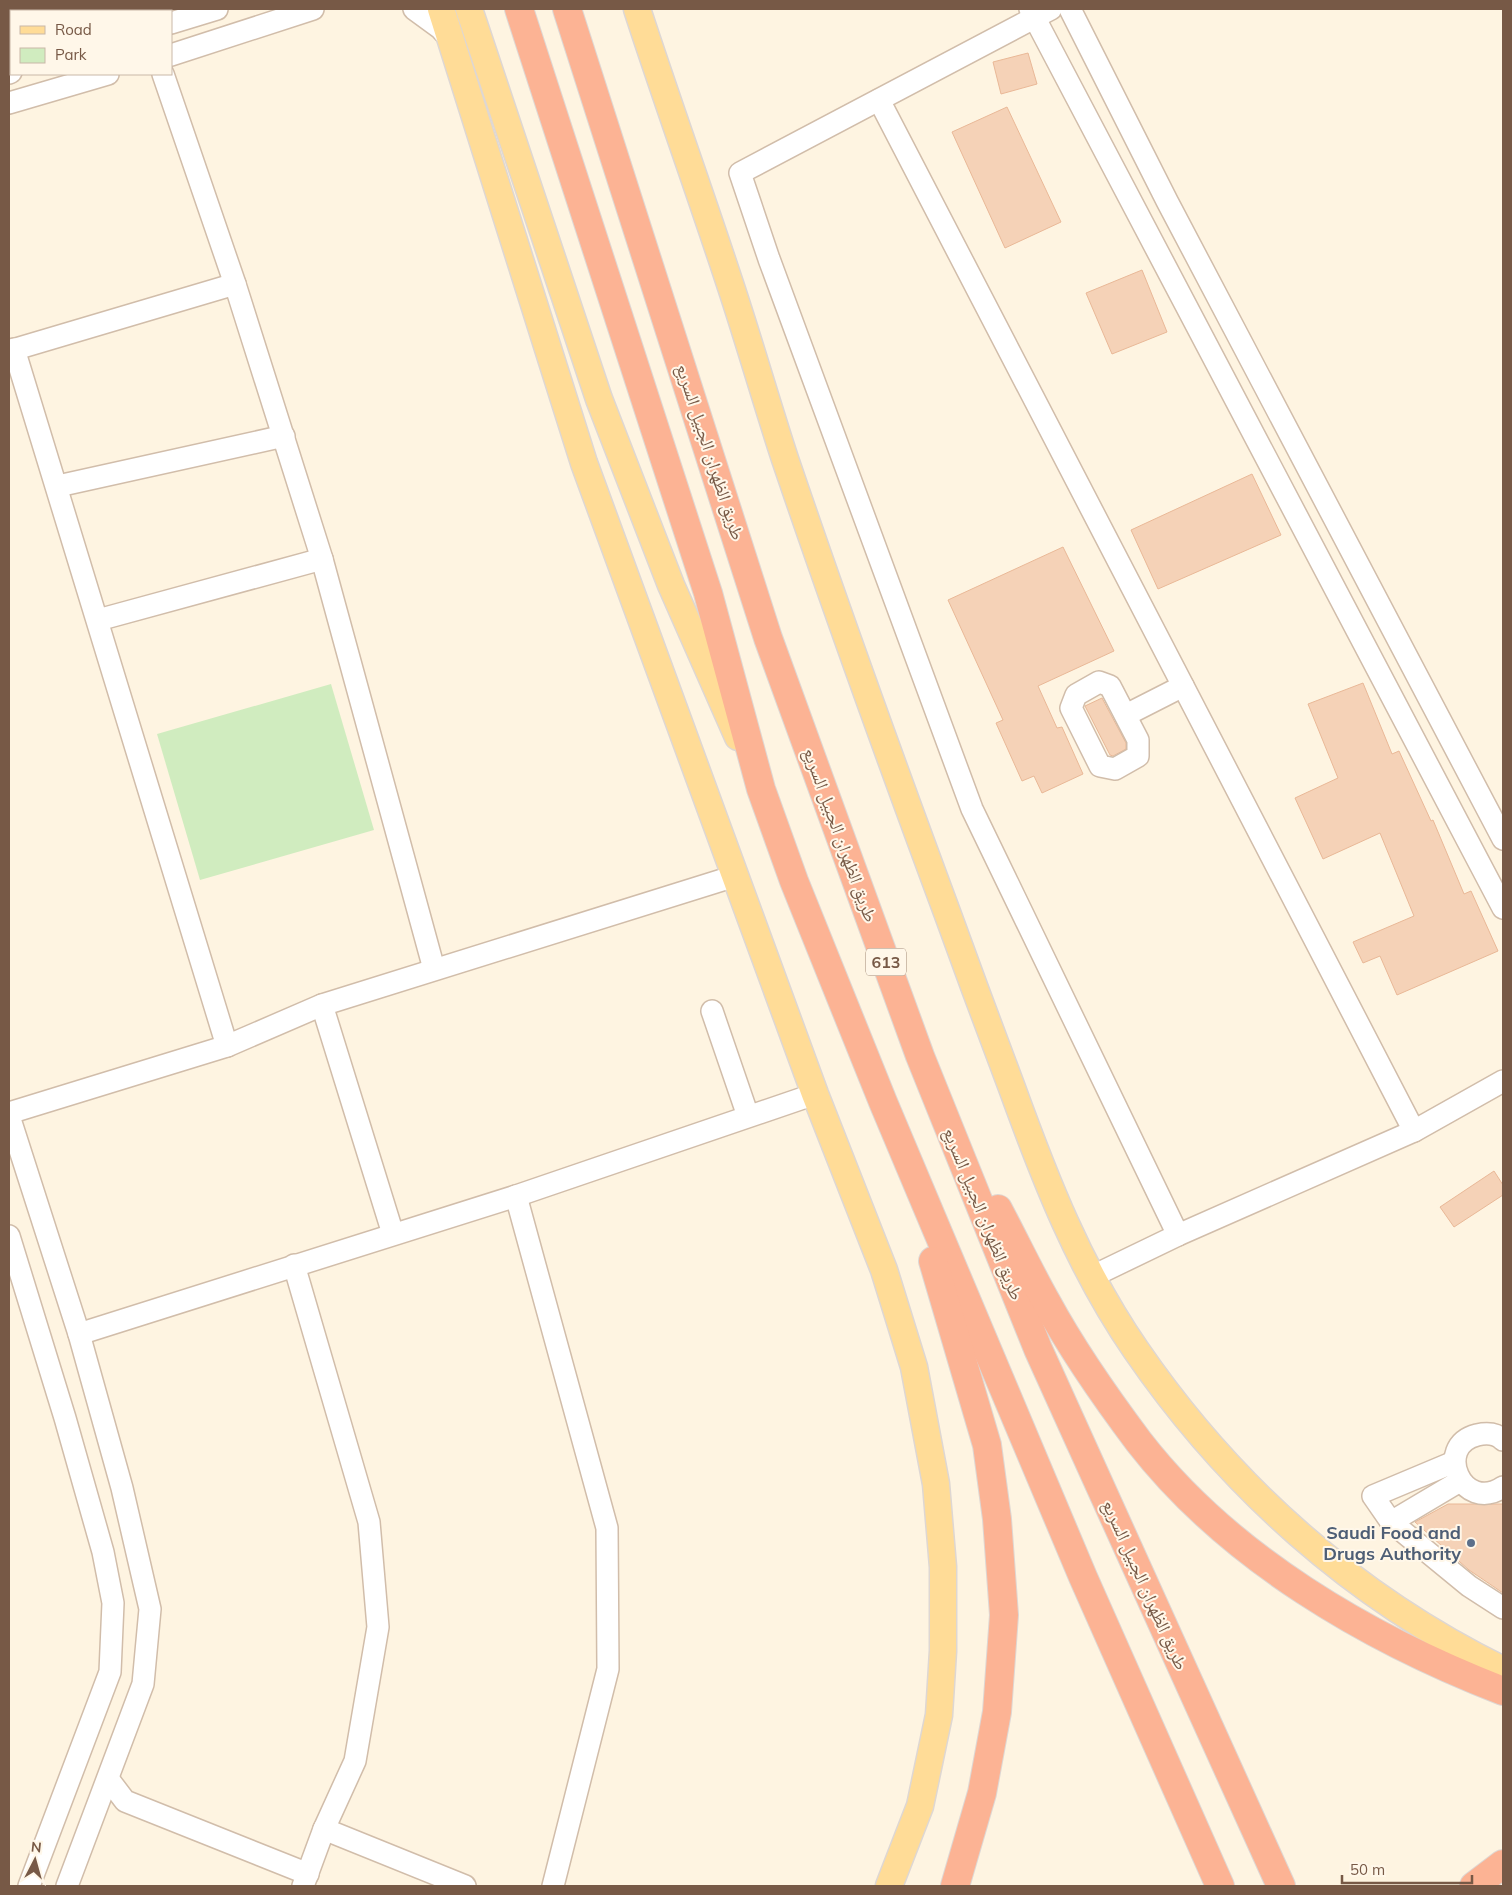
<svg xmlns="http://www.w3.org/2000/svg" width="1512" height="1895" font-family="Mulish,'Noto Naskh Arabic',sans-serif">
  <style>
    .green { fill: #d0ecbf }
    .building { fill: #f5d2b7; stroke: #e9b897 }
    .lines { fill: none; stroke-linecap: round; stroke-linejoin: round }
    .minor-casing { stroke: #d1bdaa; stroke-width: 24 }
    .major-casing { stroke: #ded7d3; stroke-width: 29 }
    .highway-casing { stroke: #ded7d3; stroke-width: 30 }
    .minor { stroke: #fff; stroke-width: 21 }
    .major { stroke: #ffdc97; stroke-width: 26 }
    .highway { stroke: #fcb394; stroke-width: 28 }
    .service-dot { fill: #5c6f8a; stroke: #fff7e9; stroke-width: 2 }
    .labels { text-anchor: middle; stroke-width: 4; stroke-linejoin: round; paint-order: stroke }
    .shield { fill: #fff7e9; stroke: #a08877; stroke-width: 1 }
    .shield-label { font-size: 16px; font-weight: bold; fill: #775946 }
    .street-label { font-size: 18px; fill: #775946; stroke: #fff7e9 }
    .service-label { font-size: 18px; font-weight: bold; fill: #4e5e75; stroke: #fff7e9; text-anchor: end }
  </style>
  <rect width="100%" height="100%" fill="#fef4e1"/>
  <polygon class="green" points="331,684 374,830 200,880 157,734"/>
  <g class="building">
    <polygon points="1028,53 1037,84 1001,94 993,62"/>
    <polygon points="1007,107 1061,222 1005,248 952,132"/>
    <polygon points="1142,270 1167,332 1112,354 1086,293"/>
    <polygon points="1252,474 1281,535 1158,589 1131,530"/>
    <polygon points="1063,547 1114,651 1038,686 1057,728 1062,727 1083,774 1042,793 1034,776 1022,781 996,723 1003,720 948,600"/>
    <polygon points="1363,683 1392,754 1399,751 1431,821 1433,820 1464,894 1471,891 1498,951 1397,995 1380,956 1363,963 1353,942 1414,916 1380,833 1323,859 1295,798 1338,778 1308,704"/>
    <polygon points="1102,698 1126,743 1126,749 1113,756 1110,755 1085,706"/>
    <polygon points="1494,1171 1503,1185 1503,1195 1454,1227 1440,1207"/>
    <polygon points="1448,1504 1503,1504 1503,1593 1469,1570 1415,1522"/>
  </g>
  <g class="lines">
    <g class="minor-casing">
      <g id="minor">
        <polyline points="414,9 440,28 450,39"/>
        <polyline points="1030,9 1503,908"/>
        <polyline points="1051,9 740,173 769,259 972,809 1178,1235 1414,1131 1503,1081"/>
        <polyline points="1070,9 1167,201 1503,839"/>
        <polyline points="171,23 217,9"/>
        <polyline points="171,55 313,9"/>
        <polyline points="9,73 11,72"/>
        <polyline points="163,74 235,284 322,559 434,969"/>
        <polyline points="879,100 1414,1131"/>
        <polyline points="9,103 108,74"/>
        <polyline points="14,349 227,1046"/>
        <polyline points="9,351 235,284"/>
        <polyline points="58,486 284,436"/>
        <polyline points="98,620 322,559"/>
        <polygon points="1099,682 1110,686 1138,740 1138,756 1115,769 1100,766 1071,708 1076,695"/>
        <polyline points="1126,715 1183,686"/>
        <polyline points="322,1005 393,1234"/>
        <polyline points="712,1011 748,1116"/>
        <polyline points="9,1113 227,1046 322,1005 735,876"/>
        <polyline points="9,1116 79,1334 122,1488 150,1609 143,1684 67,1886"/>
        <polyline points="516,1196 607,1528 608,1669 553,1886"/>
        <polyline points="9,1236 65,1418 103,1552 113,1603 110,1672 29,1886"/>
        <polyline points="294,1265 369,1522 378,1627 355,1761 324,1829 303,1886"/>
        <polyline points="1091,1277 1178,1235"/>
        <polyline points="79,1334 516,1196 815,1094"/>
        <path d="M1503,1440C1496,1433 1486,1433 1477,1435C1433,1446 1462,1514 1503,1487"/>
        <polyline points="1454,1462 1373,1496 1391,1522 1469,1586 1503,1608"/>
        <polyline points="1391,1522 1460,1481"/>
        <polyline points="109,1780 125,1801 308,1874"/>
        <polyline points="324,1829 465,1886"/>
      </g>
    </g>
    <g class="major-casing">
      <g id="major">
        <polyline points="441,9 584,463 815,1094 884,1270 914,1367 936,1484 943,1567 943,1651 939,1715 920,1806 889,1886"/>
        <polyline points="469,9 599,399 671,585 738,737"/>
        <path d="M637,9C668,104 702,198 733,293C751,348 767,404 785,459C837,612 892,764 948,915C969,973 990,1030 1012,1088C1045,1179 1080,1269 1136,1350C1230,1487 1354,1597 1503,1670"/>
      </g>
    </g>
    <g class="highway-casing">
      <g id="highway">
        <polyline points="519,9 708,593 761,789 794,881 883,1102 1083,1577 1220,1886"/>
        <polyline points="567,9 768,638 920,1056 1038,1349 1281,1886"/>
        <path d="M998,1209C1015,1241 1030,1273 1047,1303C1073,1351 1106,1398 1139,1442C1229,1558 1369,1639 1503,1691"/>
        <polyline points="933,1261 987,1445 997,1519 1004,1615 997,1712 982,1793 955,1886"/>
        <polyline points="1474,1886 1503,1864"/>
      </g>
    </g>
    <use href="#minor" class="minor"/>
    <use href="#major" class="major"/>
    <use href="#highway" class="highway"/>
  </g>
  <circle class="service-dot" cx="1471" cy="1543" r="5"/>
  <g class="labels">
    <rect class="shield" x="866" y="948.5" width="40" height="27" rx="4"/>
    <g class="shield-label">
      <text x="886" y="968">613</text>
    </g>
    <g class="street-label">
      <text transform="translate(710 452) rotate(72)" y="6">طريق الظهران الجبيل السريع</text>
      <text transform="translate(840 835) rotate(70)" y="6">طريق الظهران الجبيل السريع</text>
      <text transform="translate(983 1214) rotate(68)" y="6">طريق الظهران الجبيل السريع</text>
      <text transform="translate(1145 1585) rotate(66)" y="6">طريق الظهران الجبيل السريع</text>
    </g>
    <g class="service-label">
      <text x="1461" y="1539">Saudi Food and<tspan x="1461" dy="21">Drugs Authority</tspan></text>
    </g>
  </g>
  <rect width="1512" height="1895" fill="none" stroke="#775946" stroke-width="20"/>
  <rect x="10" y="10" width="162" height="65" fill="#fff7e9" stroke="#c9b8a8"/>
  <rect x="20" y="26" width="25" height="8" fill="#ffdc97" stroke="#c9b8a8"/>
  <text x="55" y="35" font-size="15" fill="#775946">Road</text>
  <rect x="20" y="48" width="25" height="15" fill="#d0ecbf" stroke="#c9b8a8"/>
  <text x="55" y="60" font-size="15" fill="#775946">Park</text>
  <g transform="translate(35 1860) rotate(6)" stroke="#fff7e9" stroke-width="4" paint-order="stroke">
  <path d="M0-4L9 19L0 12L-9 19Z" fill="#775946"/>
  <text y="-8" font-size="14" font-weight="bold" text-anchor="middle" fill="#775946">N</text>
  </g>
  <path d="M1342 1875v8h130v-8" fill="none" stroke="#775946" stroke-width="2.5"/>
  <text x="1350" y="1875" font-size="15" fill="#775946" stroke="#fff7e9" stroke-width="4" paint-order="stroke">50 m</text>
</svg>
